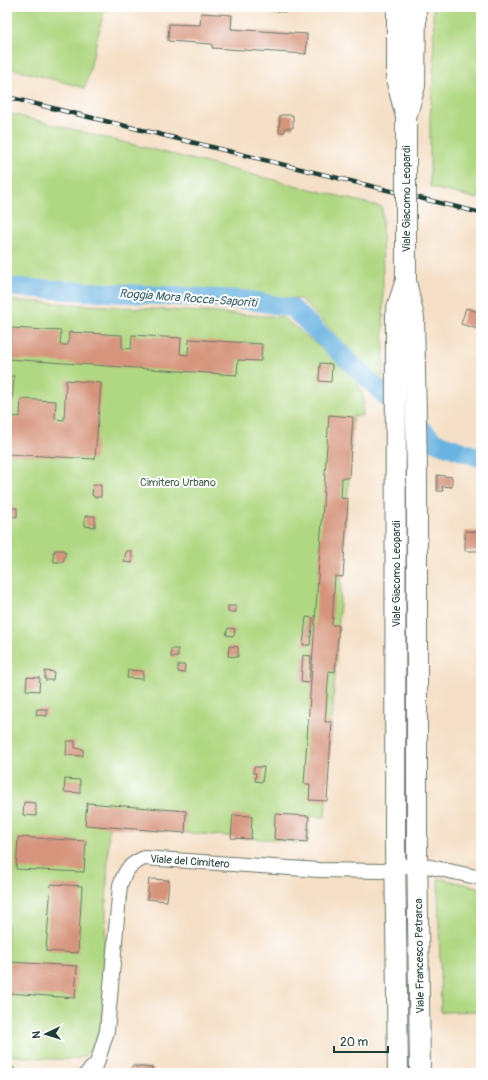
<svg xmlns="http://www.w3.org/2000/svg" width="488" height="1080" font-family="Pangolin,sans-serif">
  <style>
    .green { fill: #b0d882; stroke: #688a5b }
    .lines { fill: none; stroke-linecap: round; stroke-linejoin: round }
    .canal { stroke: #67b3e0; stroke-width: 19 }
    .building { fill: #d6947b }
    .lane-casing { stroke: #6a7667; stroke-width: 9 }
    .street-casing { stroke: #6a7667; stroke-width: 16 }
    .secondary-casing { stroke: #6a7667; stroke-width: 22 }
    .lane { stroke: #fff; stroke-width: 7 }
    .street { stroke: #fff; stroke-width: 14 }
    .secondary { stroke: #fff; stroke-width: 20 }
    .rail-casing { stroke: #1f3d34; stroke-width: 4.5 }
    .rail { stroke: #fff; stroke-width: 3; stroke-dasharray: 9; stroke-linecap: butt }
    .secondary-bridge-casing { stroke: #6a7667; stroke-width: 22; stroke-linecap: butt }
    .secondary-bridge { stroke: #fff; stroke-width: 20 }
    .labels { text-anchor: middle; stroke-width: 4; stroke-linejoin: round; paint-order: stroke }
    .street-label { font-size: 11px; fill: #1f3d34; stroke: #fff }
    .park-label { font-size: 11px; fill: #436448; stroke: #fff }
    .water-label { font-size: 12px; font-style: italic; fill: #356068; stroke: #fff }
  </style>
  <rect width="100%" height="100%" fill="#fff"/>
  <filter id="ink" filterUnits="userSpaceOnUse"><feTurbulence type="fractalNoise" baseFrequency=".025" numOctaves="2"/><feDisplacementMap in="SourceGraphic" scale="8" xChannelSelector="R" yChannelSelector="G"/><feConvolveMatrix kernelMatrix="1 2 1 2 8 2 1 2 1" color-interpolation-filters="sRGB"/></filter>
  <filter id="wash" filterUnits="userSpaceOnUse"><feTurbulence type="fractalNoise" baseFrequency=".012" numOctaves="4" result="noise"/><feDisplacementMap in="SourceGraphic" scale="16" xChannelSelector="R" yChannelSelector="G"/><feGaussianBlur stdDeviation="0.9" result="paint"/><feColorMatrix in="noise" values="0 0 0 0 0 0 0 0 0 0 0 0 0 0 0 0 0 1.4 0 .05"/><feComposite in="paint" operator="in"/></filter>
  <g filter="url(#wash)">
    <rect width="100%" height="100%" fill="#f5e0c7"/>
    <g class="green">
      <polygon points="7,7 105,7 85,88 7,67"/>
      <polygon points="433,7 481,7 481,182 478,199 430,187 430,119 434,61"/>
      <polygon points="7,113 382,207 384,371 380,381 301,299 7,282"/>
      <path d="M7,300L282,317L353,373L364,399L362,416H353L325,817L310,816L308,843L109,826L102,1020C99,1032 95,1051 82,1057C70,1063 22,1056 7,1055Z"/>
      <polygon points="438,878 481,888 481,1011 441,1012"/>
    </g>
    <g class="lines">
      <polyline class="canal" points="7,287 248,300 292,308 435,442 481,458"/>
    </g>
    <g id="blocks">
      <g class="building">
        <polygon points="201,13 232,15 231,29 307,34 306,54 212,48 212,44 168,41 169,24 200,25"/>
        <polygon points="280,115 293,115 293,128 285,128 285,132 279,132"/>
        <polygon points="466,308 481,313 481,330 461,324"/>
        <polygon points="11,328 61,331 60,345 68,345 69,332 122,335 122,348 131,349 132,335 181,338 180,354 188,355 189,339 262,344 261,361 238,360 237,375 7,359 7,342 10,342"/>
        <polygon points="320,363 332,364 331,382 319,381"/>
        <polygon points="7,376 14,376 11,416 20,417 21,399 56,401 55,419 64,420 66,380 101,383 95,459 7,454"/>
        <polygon points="329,415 353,417 349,478 342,478 341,498 348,499 343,577 335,576 332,625 339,625 335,672 329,671 325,722 332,722 327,801 309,800 310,784 304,784"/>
        <polygon points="437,475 452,477 452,487 442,486 443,491 437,491"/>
        <polygon points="93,485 101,485 101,497 94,497 94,496 92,495"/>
        <polygon points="10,508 17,508 17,517 9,516"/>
        <polygon points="85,516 95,516 95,527 85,526"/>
        <polygon points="465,531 481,532 481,551 465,551"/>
        <polygon points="54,550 64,550 64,552 66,552 63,562 54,562 53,552 55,552"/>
        <polygon points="126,551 132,551 132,563 124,562"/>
        <rect x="228" y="606" width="8" height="6"/>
        <polygon points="306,617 313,618 310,645 303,645"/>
        <polygon points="228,628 235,629 234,636 226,635"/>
        <polygon points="229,646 238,647 238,657 228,656"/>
        <rect x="171" y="649" width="7" height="8"/>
        <polygon points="303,655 311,656 309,683 301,682"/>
        <polygon points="178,665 185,665 184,673 178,672"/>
        <polygon points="128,670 143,671 143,679 127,678"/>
        <polygon points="45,671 54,672 53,680 45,680"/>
        <polygon points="27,677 40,678 39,691 26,690"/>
        <polygon points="37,709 47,709 47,716 36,715"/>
        <polygon points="67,741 75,741 75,748 83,749 83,756 66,755"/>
        <polygon points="254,767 264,767 262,782 255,781 256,773 253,773"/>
        <polygon points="65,779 80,780 80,793 64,792"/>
        <polygon points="24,802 36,803 36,816 23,815"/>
        <polygon points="87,803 186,811 185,833 85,825"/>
        <polygon points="275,814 309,816 307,842 274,839"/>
        <polygon points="233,815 252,816 251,839 231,838"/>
        <polygon points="18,837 86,841 84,872 16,869"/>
        <polygon points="149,879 169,880 167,901 147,899"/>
        <polygon points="51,884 82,886 78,953 46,951"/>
        <polygon points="10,962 77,966 75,998 8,993"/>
        <polygon points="132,1066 153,1068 152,1073 131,1073"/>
      </g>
    </g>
  </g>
  <g filter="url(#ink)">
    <use href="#blocks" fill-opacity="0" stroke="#6a7667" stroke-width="1"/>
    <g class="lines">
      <g class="lane-casing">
        <polyline id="lane" points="273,7 285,8"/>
      </g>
      <g class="street-casing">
        <g id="street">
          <polyline points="7,1073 8,1073"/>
          <path d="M87,1073L97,1063L107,1031L120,885C126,869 129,865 144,858L319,870L382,871L417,864L481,878"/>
        </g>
      </g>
      <g class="secondary-casing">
        <g id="secondary">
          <polyline points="397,7 397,82 406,117"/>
          <polyline points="406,117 415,86 416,7"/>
          <polyline points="406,234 406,281 414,318 417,472 417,843 420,1073"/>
          <polyline points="398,1073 395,844 396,311 405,283"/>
        </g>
      </g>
      <use href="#lane" class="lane"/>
      <use href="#street" class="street"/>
      <use href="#secondary" class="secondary"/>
      <g class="rail-casing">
        <polyline id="rail" points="7,97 481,213"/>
      </g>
      <use href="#rail" class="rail"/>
      <g class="secondary-bridge-casing">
        <polyline id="secondary-bridge" points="406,117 406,234"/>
      </g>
      <use href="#secondary-bridge" class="secondary-bridge"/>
    </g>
  </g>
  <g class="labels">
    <g class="street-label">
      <text transform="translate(406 199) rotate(-90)" y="4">Viale Giacomo Leopardi</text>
      <text transform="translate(396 574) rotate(-90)" y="4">Viale Giacomo Leopardi</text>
      <text transform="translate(190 861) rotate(4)" y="4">Viale del Cimitero</text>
      <text transform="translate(419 956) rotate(-91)" y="4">Viale Francesco Petrarca</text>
    </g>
    <g class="park-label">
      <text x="178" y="486">Cimitero Urbano</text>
    </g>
    <g class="water-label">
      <text transform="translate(188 298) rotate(4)" y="4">Roggia Mora Rocca-Saporiti</text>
    </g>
  </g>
  <rect width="488" height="1080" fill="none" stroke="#fff" stroke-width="24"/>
  <g transform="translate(46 1034) rotate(266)" stroke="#ffffff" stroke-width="3" paint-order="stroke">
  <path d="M0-3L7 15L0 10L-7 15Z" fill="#1f3d34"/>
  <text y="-6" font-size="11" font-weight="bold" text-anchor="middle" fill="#1f3d34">N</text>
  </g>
  <path d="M334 1046v6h54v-6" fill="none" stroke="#1f3d34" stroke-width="2"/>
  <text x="340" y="1046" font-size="12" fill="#1f3d34" stroke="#ffffff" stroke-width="3" paint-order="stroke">20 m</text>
</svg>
